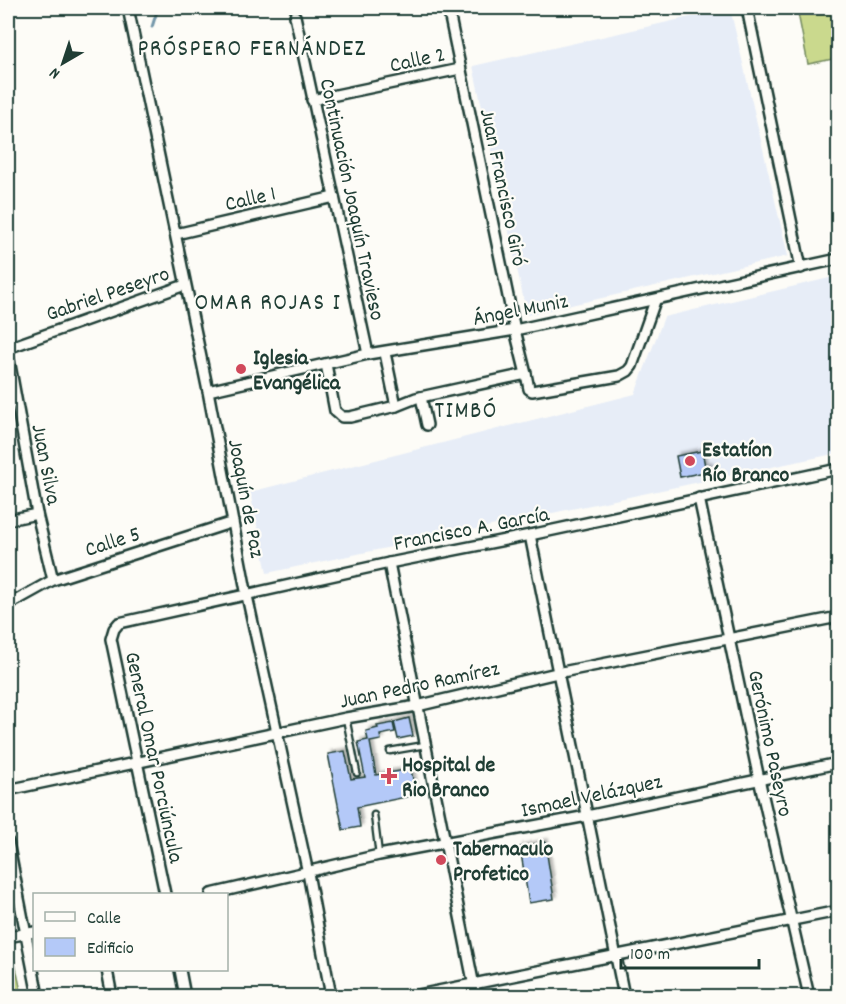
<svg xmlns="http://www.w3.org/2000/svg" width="846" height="1004" font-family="Dekko,sans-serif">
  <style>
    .built { fill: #e7edf7 }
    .green { fill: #cad98d; stroke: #748b60; stroke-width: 1.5 }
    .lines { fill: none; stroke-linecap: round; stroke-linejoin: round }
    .stream { stroke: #7598aa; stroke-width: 3 }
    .building { fill: #b4c9f8; stroke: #1f3d34; stroke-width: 1.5; filter: url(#shadow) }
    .service-casing { stroke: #1f3d34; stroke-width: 9 }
    .minor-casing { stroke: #1f3d34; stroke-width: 14 }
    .service { stroke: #fdfcf7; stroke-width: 4.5 }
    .minor { stroke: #fdfcf7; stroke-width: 9 }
    .poi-dot { fill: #d1495b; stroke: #fdfcf7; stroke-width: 2 }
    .labels { text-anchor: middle; stroke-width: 4.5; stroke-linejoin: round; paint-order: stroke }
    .street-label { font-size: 22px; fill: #1f3d34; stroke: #fdfcf7 }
    .poi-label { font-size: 22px; font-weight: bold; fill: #1f3d34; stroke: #fdfcf7; text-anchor: start }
    .neighbourhood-label { font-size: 24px; letter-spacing: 1.5px; fill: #1f3d34; stroke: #fdfcf7 }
  </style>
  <defs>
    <filter id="shadow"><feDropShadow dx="3" dy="-3" stdDeviation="1.5" flood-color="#0004"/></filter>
  </defs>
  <rect width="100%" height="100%" fill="#fdfcf7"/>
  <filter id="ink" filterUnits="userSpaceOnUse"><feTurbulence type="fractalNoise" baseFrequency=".0167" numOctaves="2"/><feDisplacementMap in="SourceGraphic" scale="12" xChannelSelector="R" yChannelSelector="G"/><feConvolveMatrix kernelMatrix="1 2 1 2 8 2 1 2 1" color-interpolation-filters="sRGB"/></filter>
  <g filter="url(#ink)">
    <g class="built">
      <polygon points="730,8 788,256 527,315 473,66"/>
      <polygon points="838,276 838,453 267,573 250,492 635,394 664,317"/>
    </g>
    <g class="green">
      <polygon points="797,8 838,8 838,58 808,64"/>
      <polygon points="12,949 22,996 8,996 8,950"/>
    </g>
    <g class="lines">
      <polyline class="stream" points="152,27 158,8"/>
    </g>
    <g class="building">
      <polygon points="702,451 705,466 709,465 710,471 680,477 676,456"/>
      <polygon points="409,718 413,736 398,739 394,722"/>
      <polygon points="393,723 395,732 380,735 381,740 370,742 376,775 411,769 416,795 357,807 360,827 343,830 328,754 345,751 351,779 365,777 358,742 368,740 366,731 378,728 377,726"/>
      <polygon points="545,842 554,899 529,903 520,847"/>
    </g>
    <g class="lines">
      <g class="service-casing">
        <g id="service">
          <polyline points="346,718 357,773"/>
          <polyline points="390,751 425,745"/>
          <polyline points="374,815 379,855"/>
        </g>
      </g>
      <g class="minor-casing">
        <g id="minor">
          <polyline points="128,8 208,391 247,596 308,873 331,996"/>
          <polyline points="448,8 515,330 526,374"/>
          <polyline points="747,8 801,268"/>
          <polyline points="295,16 368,354"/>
          <polyline points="312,100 460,69"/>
          <polyline points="176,234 334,197"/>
          <polyline points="8,348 185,285"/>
          <polyline points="385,353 396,406"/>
          <polyline points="8,354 37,514 53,580"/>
          <polyline points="326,364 335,411 342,417 350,417 396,406 416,398 526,374 529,389 532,391 619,376 628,371 632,366 655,301"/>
          <polyline points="208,391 368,354 515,330 838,259"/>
          <polyline points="421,397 427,425"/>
          <polyline points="699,498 759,779 809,996"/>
          <polyline points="8,520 37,514"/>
          <polyline points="530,535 624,996"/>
          <polyline points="389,563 476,996"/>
          <polyline points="8,605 53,580 233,522"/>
          <polyline points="8,790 346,718 417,706 557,673 838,617"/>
          <polyline points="8,842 38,996"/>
          <polyline points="165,894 111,639 114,629 119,623 389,563 530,535 838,469"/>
          <polyline points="211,894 379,855 587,816 838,763"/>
          <polyline points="8,937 34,932"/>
          <polyline points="107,970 112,996"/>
          <polyline points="180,970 185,996"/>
          <polyline points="413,996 838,911"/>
        </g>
      </g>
      <use href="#service" class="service"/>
      <use href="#minor" class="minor"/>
    </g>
  </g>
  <g class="poi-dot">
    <circle cx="241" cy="369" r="6"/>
    <circle cx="690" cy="461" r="6"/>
    <path d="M386 767h6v6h6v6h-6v6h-6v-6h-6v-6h6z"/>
    <circle cx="441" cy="860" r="6"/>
  </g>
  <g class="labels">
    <g class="street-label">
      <text transform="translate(417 58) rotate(-12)" y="8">Calle 2</text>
      <text transform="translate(505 187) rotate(78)" y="8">Juan Francisco Giró</text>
      <text transform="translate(250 197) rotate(-13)" y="8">Calle 1</text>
      <text transform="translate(354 199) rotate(78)" y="8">Continuación Joaquín Travieso</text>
      <text transform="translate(107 292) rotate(-19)" y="8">Gabriel Peseyro</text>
      <text transform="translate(520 308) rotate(-11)" y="8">Ángel Muniz</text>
      <text transform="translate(48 464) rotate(79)" y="8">Juan Silva</text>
      <text transform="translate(248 498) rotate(79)" y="8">Joaquín de Paz</text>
      <text transform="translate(471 527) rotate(-11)" y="8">Francisco A. García</text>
      <text transform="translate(112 540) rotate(-18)" y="8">Calle 5</text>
      <text transform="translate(419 683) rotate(-12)" y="8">Juan Pedro Ramírez</text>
      <text transform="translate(772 743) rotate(78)" y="8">Gerónimo Paseyro</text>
      <text transform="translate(156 757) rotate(78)" y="8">General Omar Porciúncula</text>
      <text transform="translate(591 794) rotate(-12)" y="8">Ismael Velázquez</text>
    </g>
    <g class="poi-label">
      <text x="253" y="364">Iglesia<tspan x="253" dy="25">Evangélica</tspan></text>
      <text x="702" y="456">Estatíon<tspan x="702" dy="25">Río Branco</tspan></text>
      <text x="402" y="771">Hospital de<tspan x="402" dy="25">Rio Branco</tspan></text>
      <text x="453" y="855">Tabernaculo<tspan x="453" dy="25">Profetico</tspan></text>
    </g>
    <g class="neighbourhood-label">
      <text x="252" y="55">PRÓSPERO FERNÁNDEZ</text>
      <text x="268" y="309">OMAR ROJAS I</text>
      <text x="466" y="417">TIMBÓ</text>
    </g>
  </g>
  <rect width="846" height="1004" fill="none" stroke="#fdfcf7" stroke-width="30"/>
  <rect x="15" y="15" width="816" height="974" fill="none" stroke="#1f3d34" stroke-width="2" filter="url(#ink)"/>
  <rect x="33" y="893" width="195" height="78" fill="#fdfcf7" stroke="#a4b0a9" stroke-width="1.5"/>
  <rect x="45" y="912" width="30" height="9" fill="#fdfcf7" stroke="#a4b0a9" stroke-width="1.5"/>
  <text x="87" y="923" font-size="18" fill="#1f3d34">Calle</text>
  <rect x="45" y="938" width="30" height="18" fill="#b4c9f8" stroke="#a4b0a9" stroke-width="1.5"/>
  <text x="87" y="953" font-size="18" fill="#1f3d34">Edificio</text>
  <g transform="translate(63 63) rotate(219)" stroke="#fdfcf7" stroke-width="4.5" paint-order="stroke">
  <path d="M0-4.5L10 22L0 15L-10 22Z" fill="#1f3d34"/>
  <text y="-9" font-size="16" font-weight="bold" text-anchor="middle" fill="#1f3d34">N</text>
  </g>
  <path d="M621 959v9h138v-9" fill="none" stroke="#1f3d34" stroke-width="3"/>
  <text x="630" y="959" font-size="18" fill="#1f3d34" stroke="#fdfcf7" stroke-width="4.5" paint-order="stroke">100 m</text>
</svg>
